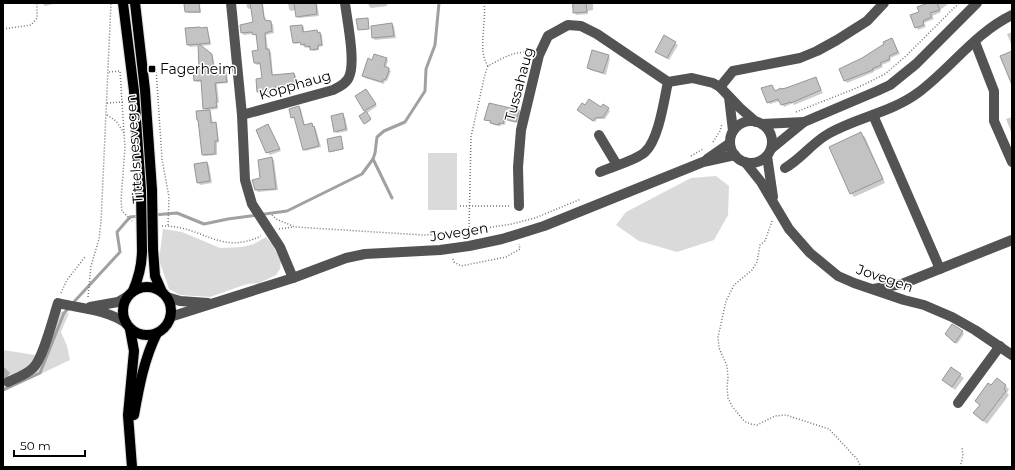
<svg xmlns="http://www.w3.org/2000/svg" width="1015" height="470" font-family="Montserrat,sans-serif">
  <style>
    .green { fill: #dadada }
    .shadow { fill: #0003 }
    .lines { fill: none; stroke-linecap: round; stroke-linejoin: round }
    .stream { stroke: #a1a1a1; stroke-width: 3 }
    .building { fill: #c3c3c3; stroke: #979797 }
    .major-casing { stroke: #dbdbdb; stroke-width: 12 }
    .path { stroke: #757575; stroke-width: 1.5; stroke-dasharray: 1 2; stroke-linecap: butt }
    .minor { stroke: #535353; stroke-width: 10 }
    .major { stroke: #000; stroke-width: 10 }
    .major-bridge-casing { stroke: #dbdbdb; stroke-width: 12; stroke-linecap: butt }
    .major-bridge { stroke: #000; stroke-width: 10 }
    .poi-dot { fill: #000; stroke: #fff; stroke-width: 1.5 }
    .labels { text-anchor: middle; stroke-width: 3; stroke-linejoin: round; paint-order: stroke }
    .poi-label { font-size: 14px; fill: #000; stroke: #fff; text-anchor: start }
    .street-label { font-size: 14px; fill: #000; stroke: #fff }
  </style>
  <rect width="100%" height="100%" fill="#fff"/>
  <g class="green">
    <rect x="428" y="153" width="29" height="57"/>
    <polygon points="716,176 729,186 728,215 714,240 677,252 639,241 616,225 626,212 691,178"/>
    <polygon points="163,229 182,232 220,248 242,247 254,244 266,237 272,244 281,261 280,269 276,275 270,278 259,283 247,284 210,297 180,295 169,289 159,260"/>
    <polygon points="53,310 69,313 61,332 67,346 70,360 3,392 3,350 35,355 43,343"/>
  </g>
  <g class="shadow">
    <polygon points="42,3 57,3 45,6"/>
    <polygon points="185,3 200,3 201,13 188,13 186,11"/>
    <polygon points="246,3 263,3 265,20 273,24 274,33 266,35 268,50 271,52 273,76 294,74 296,76 297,86 275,89 276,91 260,93 258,91 263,79 261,64 257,65 255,63 259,51 257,36 253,34 244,35 242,33 241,25 254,23 252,8 248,9 247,7"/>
    <polygon points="288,3 317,3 319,16 299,18 297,16 296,10 291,11 289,9"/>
    <polygon points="368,3 387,3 387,6 371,8 369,6"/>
    <polygon points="572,3 593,3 593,10 588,11 588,14 576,15 572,7"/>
    <polygon points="928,3 948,3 948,4 940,10 941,12 932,16 934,19 924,23 926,27 918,30 911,16 920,12"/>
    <polygon points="392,24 394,26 396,38 375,40 373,38 372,26"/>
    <polygon points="302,26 304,27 304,33 317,31 322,35 323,46 319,47 319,50 313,51 311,48 308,48 306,46 303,46 302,43 295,44 294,42"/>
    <polygon points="206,28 208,31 211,45 200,46 213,57 216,72 225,71 227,73 228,83 217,84 219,103 217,103 218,109 209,110 211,113 213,123 216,123 217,125 219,142 217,143 217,155 205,156 203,155 207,111 204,108 202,82 197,82 195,80 200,69 200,46 190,47 188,45 201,29"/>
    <polygon points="1012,32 1012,46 1007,34"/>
    <polygon points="892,39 900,54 890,58 891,61 882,65 883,67 874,71 874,72 847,83 845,80 862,59"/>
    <polygon points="675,43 678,45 669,60 656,51"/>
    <polygon points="608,56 610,58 606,75 590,70 588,68"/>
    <polygon points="386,59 388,60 386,68 391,71 387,81 385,81 384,84 365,78 363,76 373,61"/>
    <polygon points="816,78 823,93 794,105 793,103 784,107 780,101 770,104 768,102 772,86 776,91"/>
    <polygon points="368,92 377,106 367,113 371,120 366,124 360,116 367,112 356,97"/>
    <polygon points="299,107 301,109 305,126 312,124 316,129 321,147 305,151 304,149 296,119 294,119 292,117"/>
    <polygon points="585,107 608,109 610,111 605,119 597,119 595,122 580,112"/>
    <polygon points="519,110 521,112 518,123 506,120 505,125 501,124 501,126 493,125 492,122 485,120"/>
    <polygon points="342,115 345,117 348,131 337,133 335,131"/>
    <polygon points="1012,117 1012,134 1006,119"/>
    <polygon points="268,125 281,151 270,155 267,152"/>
    <polygon points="861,134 865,137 885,183 854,197 851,193"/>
    <polygon points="341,137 344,149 331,152 330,152"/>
    <polygon points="272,159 274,160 278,190 258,192 256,190"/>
    <polygon points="207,163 209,165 212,183 200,185 198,182"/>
    <polygon points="962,332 964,334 957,344 950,339"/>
    <polygon points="3,366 10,373 4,381 3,380"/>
    <polygon points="960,375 964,378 955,390 943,380"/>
    <polygon points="997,380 1009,389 1007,393 1009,395 987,424 978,417 981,405"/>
  </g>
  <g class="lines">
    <g class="stream">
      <polyline points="373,159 392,198"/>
      <polyline points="154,215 177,213 204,224 228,219 287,211 362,174 373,159 375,153 377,137 384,131 405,122 425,91 426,69 435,45 439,3"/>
      <polyline points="72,304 120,252 117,232 130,217 140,216"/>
      <polyline points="3,390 40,373 64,313 69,308"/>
    </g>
  </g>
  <g class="building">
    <polygon points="188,3 199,3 200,12 185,12 184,4"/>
    <polygon points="250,3 262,3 264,18 265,18 265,20 271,21 272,31 265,33 266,49 269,49 272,75 294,73 296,85 274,87 274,90 257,92 256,79 262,78 260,63 254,63 252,51 258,50 256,34 253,35 252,32 241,33 240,25 253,22"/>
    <polygon points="294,3 316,3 317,14 296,17"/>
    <polygon points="573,3 586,3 587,12 573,13"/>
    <polygon points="928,3 937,3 940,10 930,13 932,17 923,21 924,25 915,28 910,15 919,12 917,7"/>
    <polygon points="368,18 369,29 358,30 356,19"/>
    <polygon points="392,23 394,36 372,38 371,26"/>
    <polygon points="302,25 303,32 317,30 318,33 320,32 322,45 318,45 318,49 310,50 310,46 305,47 305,44 301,45 300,42 293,43 290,26"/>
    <polygon points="200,27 201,28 207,27 210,43 199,44 212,54 214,71 225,70 227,82 215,83 217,101 216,101 217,107 203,109 201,80 194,81 193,68 199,68 198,44 187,45 185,28"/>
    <polygon points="664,35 676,42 667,58 655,52"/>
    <polygon points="892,38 898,52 889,56 890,59 880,63 881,65 872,69 873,70 844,81 839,69 862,58 884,44 883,42"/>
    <polygon points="592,50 609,55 603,73 587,68"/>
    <polygon points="1012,51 1012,85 1000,56"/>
    <polygon points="374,54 387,58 384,66 389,68 389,70 386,79 383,80 382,82 362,76 368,58 372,60"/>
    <polygon points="816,77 821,90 791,103 791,102 781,105 778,99 767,103 761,88 772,85 775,91 781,88 781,89 786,88"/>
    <polygon points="366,89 376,104 364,111 355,96"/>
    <polygon points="589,99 601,107 603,104 609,108 603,117 595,118 593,121 577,110 582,103 585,105"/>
    <polygon points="489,103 519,110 516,122 504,119 503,124 499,123 499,125 490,123 491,121 484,120"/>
    <polygon points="299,106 304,125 312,123 313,127 314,126 319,146 303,150 294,117 291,118 289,109"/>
    <polygon points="210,110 211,123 216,122 218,141 215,141 215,154 202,155 198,120 197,120 196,111"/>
    <polygon points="366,111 371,119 364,124 359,116"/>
    <polygon points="343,113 346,129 334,132 331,116"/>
    <polygon points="268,124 280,149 266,153 256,130"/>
    <polygon points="861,132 883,179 850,194 829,147"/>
    <polygon points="341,136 343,149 329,152 327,139"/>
    <polygon points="272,157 276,189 255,190 252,180 260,178 258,160"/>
    <polygon points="207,162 210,181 197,183 194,164"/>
    <polygon points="952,324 963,331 955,343 945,334"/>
    <polygon points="951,367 961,374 952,387 942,380"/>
    <polygon points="997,378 1006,385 1004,389 1006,391 983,421 973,413 980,405 975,401 988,383 991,385"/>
  </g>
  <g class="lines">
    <g class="major-casing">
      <g id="major">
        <polyline points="123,3 134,91 141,191"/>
        <polyline points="135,3 145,90 152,190"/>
        <polyline points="153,249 155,276 162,292"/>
        <circle cx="147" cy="311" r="24"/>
        <path d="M133,291C139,277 142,265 142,250"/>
        <polyline points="130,329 134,351 128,415 132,467"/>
        <path d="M134,415C139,387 144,359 157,333"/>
      </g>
    </g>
    <g class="path">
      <path d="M484,3C487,22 477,50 488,66"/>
      <polyline points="3,29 31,25 37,18 37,3"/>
      <polyline points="156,69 162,159 169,197 168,226"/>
      <polyline points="109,72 120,71 125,148 121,200 122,211 132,221"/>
      <polyline points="107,103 123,102"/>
      <polyline points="796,112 859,87 885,74 907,55 959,3"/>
      <polyline points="107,115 116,121 124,133"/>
      <polyline points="713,142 720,131 722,124"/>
      <polyline points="691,156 703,149"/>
      <polyline points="460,206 510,206"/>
      <polyline points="272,215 276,219 295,227 423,235 447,234 512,224 535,218 581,199"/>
      <polyline points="772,221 765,241 760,245 757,262 752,270 734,285 726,301 718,337 719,348 727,366 728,378 727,387 728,398 732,406 744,421 751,424 757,425 775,416 786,415 829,429 857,459 861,467"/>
      <path d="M162,226C202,225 220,256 261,236"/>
      <polyline points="279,229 293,227"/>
      <path d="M469,230L471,137L485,74L488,66C501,59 515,50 530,53"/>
      <polyline points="453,259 454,262 461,266 506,257 520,249 519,244"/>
      <polyline points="61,293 67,280 85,257"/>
      <polyline points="88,297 91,266 99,239 101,222 111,3"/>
      <polyline points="960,467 963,456 962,447"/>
    </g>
    <g class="minor">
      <polyline points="231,3 242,115 245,180 252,204 280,247 293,278"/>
      <polyline points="975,42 994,91 994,121 1012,162"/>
      <polyline points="720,87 733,71 800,58 817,51 837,40 867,21 884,3"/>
      <polyline points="729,97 733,131"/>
      <path d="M242,115L333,90C339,87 346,84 349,77C356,62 347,20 345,3"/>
      <polyline points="873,115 940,269"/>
      <circle cx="751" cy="142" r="21"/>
      <polyline points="762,124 804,122"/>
      <polyline points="599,135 617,165"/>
      <polyline points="771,149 804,122 877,91 890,85 916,64 977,3"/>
      <polyline points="767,156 773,197"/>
      <polyline points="707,159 730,143"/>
      <polyline points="745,162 761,182 789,229 810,253 838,276 854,283 904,300 924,305 952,317 975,330 1012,355"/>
      <path d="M785,168C801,159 812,143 828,134C857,117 891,113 919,92C951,68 975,33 1012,15"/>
      <path d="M600,172C611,167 637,160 645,152C659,139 664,100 668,82"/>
      <polyline points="519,206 518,167 521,130 539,55 548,36 568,25 581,26 597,34 668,82 692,78 713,83 720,87 740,108 756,122"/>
      <polyline points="873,289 902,284 1012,240"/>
      <polyline points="167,297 180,301 208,303"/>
      <polyline points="90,307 118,302 128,296"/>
      <polyline points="170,317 293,278 346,258 365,254 440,250 469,246 502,239 544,226 703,162 735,155"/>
      <path d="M8,382C16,378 26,375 33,368C43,359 53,318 58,303C82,309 105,309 126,323"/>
      <polyline points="958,403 1000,346"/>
    </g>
    <use href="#major" class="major"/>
    <g class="major-bridge-casing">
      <g id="major-bridge">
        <polyline points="152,190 153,249"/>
        <polyline points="141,191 142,250"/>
      </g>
    </g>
    <use href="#major-bridge" class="major-bridge"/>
  </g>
  <rect class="poi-dot" x="148" y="65" width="8" height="8" rx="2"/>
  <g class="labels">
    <g class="poi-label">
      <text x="160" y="74">Fagerheim</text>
    </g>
    <g class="street-label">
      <text transform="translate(519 84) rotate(-75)" y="5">Tussahaug</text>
      <text transform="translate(295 85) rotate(-16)" y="5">Kopphaug</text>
      <text transform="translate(134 149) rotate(-94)" y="5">Tittelsnesvegen</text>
      <text transform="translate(459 232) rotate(-9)" y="5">Jovegen</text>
      <text transform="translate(885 278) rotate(19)" y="5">Jovegen</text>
    </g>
  </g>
  <rect width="1015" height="470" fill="none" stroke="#000000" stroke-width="8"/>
  <path d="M14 450v6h71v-6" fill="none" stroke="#000000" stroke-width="2"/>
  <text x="20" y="450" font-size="12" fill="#000000" stroke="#ffffff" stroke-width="3" paint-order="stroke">50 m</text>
</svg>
